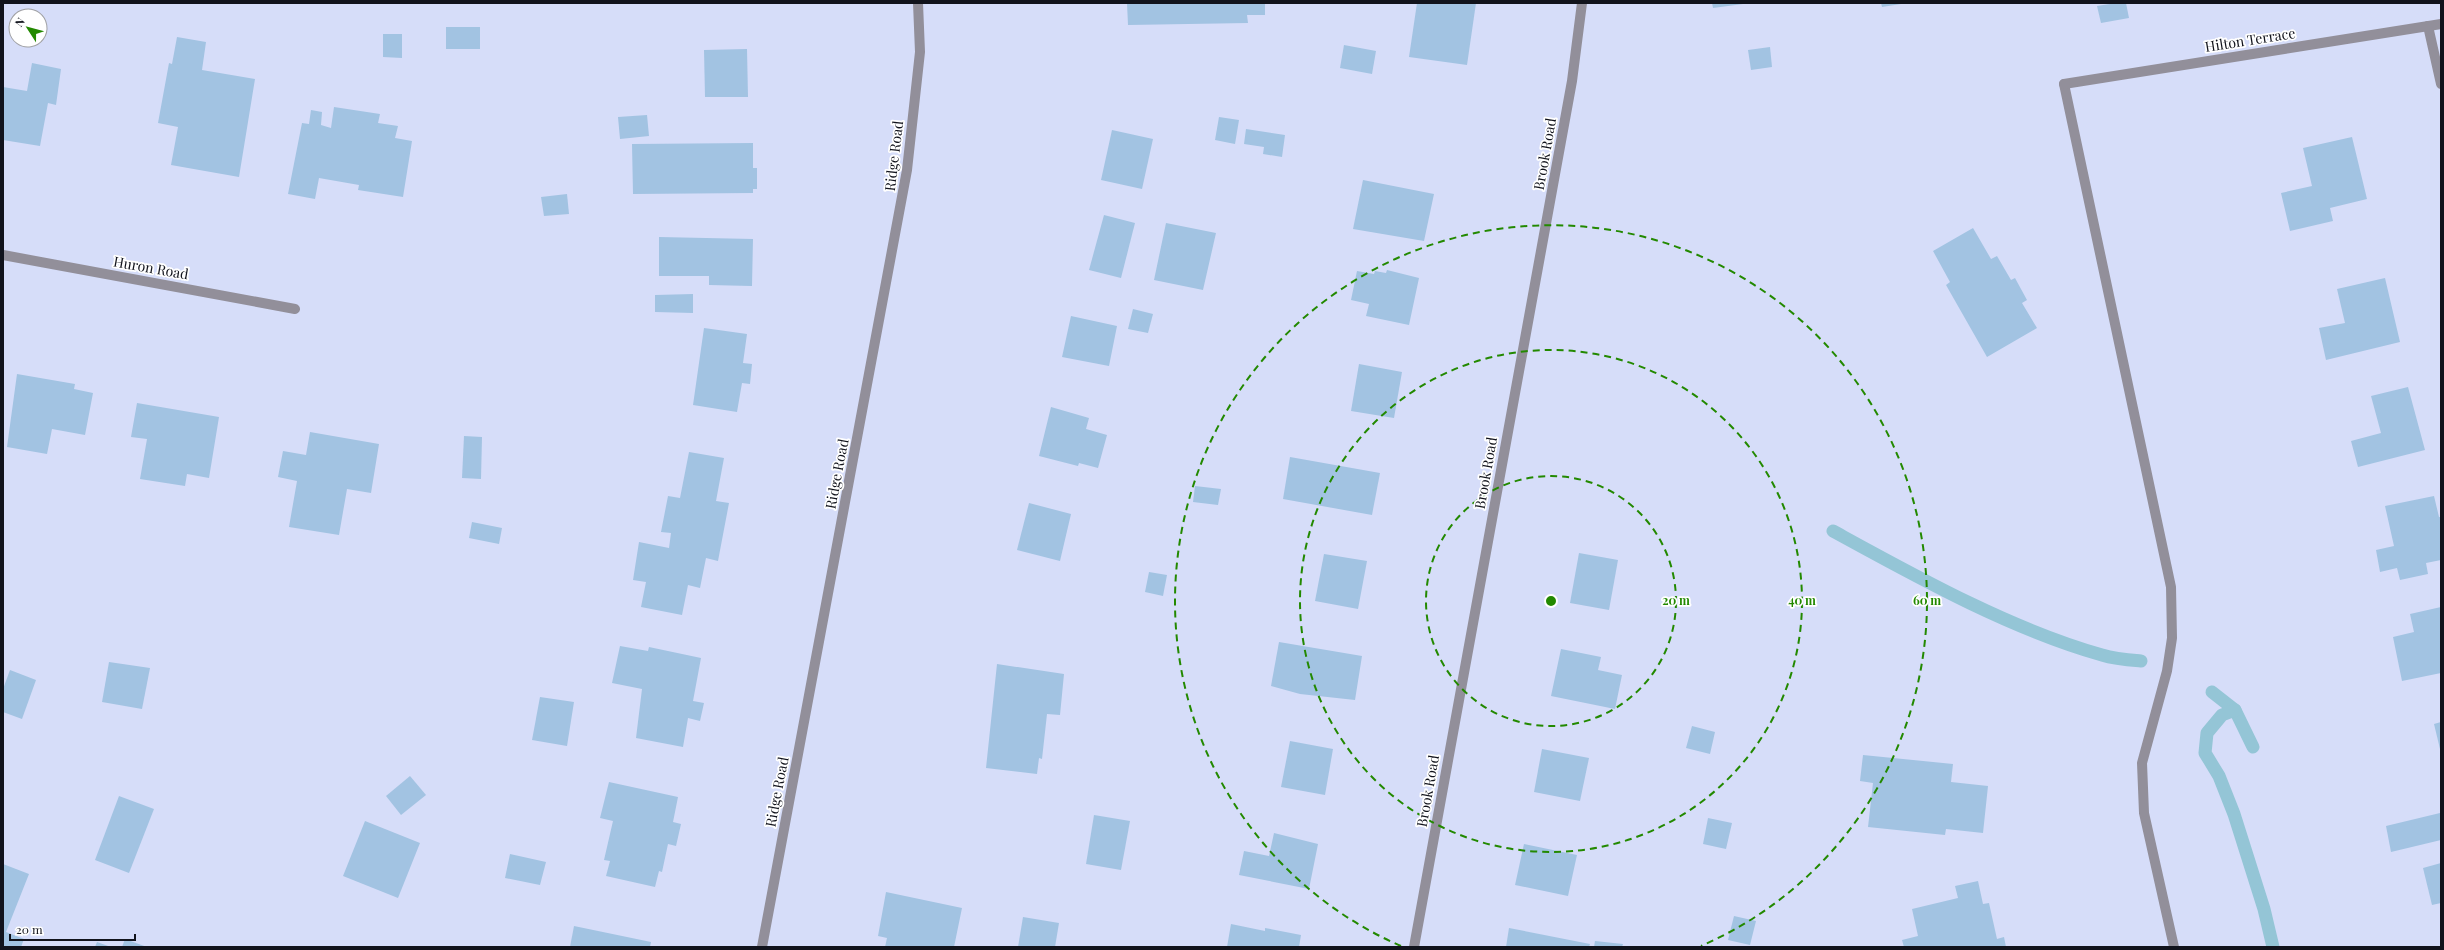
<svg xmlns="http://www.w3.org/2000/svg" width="2444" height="950" font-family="'Playfair Display',serif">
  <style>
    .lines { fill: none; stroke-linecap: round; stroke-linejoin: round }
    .stream { stroke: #94c5d6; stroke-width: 13 }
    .building { fill: #a2c3e2 }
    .lane { stroke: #928f9a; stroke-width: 10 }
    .street { stroke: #928f9a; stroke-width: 10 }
    .ring { fill: none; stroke: #238900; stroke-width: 2; stroke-dasharray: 7 5 }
    .labels { text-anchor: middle; stroke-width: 3.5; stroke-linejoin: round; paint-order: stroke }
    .street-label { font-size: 14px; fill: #11131c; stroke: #fff }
    .centre { fill: #238900; stroke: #fff; stroke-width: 2 }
    .ring-label { font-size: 12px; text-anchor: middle; font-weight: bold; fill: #238900; stroke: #fff; stroke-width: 3.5; stroke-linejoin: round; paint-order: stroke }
  </style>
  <rect width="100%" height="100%" fill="#d6ddf9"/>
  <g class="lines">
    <g class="stream">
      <path d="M1833,531C1917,577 2010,629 2102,655C2115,659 2129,660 2141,661"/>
      <polyline points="2212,692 2235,710 2253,747"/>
      <polyline points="2235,710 2222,715 2207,733 2205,753 2219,776 2234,814 2264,909 2273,947"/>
    </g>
  </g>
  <g class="building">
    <polygon points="1127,3 1265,3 1265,15 1247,15 1248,23 1128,25"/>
    <polygon points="1417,3 1476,3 1467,65 1409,57"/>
    <polygon points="1712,3 1743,3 1743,4 1713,8"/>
    <polygon points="1881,3 1901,3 1901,4 1882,7"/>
    <polygon points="2116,3 2126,3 2129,18 2101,23 2097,6"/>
    <rect x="446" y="27" width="34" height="22"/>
    <polygon points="383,34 402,34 402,58 383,57"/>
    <polygon points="177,37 206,42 202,70 255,79 239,177 171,165 178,127 158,123 169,63 172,64"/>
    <polygon points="1344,45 1376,51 1372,74 1340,68"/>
    <polygon points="1770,47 1772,67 1751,70 1748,50"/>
    <polygon points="747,49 748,97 705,97 704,50"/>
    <polygon points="32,63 61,69 56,105 48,103 40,146 3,140 3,87 27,91"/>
    <polygon points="334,107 380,114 378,123 398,126 395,138 412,141 403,197 358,190 359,185 319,178 315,199 288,194 302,123 309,124 311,110 322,112 321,125 331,128"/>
    <polygon points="647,115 649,136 620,139 618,117"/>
    <polygon points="1219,117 1239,120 1235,144 1215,140"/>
    <polygon points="1246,129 1285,135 1282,157 1263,154 1264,147 1244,144"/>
    <polygon points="1112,130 1153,139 1142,189 1101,180"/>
    <polygon points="2352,137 2367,199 2330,208 2333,221 2290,231 2281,193 2312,186 2303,148"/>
    <polygon points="753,143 753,168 757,168 757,189 753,189 753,193 633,194 632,144"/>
    <polygon points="1363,180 1434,194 1424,241 1353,229"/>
    <polygon points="567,194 569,214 544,216 541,197"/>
    <polygon points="1104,215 1135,223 1121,278 1089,270"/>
    <polygon points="1166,223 1216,233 1203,290 1154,280"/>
    <polygon points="1973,228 1991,259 1997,256 2011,280 2015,278 2027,300 2022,303 2037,328 1987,357 1946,285 1950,282 1933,251"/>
    <polygon points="659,237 753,239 752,286 709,285 709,276 659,276"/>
    <polygon points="1387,270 1419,278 1409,325 1366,316 1369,304 1351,300 1357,271 1374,274 1375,271 1386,273"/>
    <polygon points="2385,278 2400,342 2326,360 2319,328 2345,323 2337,289"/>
    <polygon points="693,294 693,313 655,312 655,295"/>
    <polygon points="1133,309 1153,314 1148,333 1128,329"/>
    <polygon points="1071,316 1117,326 1109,366 1062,357"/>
    <polygon points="704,328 747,334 743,363 752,364 750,384 742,383 737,412 693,405"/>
    <polygon points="1359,364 1402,372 1394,418 1351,411"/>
    <polygon points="17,374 75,384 74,389 93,393 85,435 52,429 47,454 7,447"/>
    <polygon points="2408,387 2425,450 2358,467 2351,441 2381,433 2371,396"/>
    <polygon points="137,403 219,417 209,478 187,474 185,486 140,479 147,439 131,437"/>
    <polygon points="1051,407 1089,418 1086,429 1107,435 1098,468 1079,463 1078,466 1039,456"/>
    <polygon points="310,432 379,444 371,493 347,489 339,535 289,527 297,481 278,477 283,451 306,455"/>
    <polygon points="464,436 482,437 481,479 462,478"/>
    <polygon points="689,452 724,458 716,501 729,503 718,561 706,558 700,588 688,585 682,615 641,607 646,582 633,580 639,542 669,548 671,533 661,532 668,496 680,498"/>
    <polygon points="1290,457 1380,473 1372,515 1283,499"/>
    <polygon points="1195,486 1221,489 1218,505 1193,502"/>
    <polygon points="2434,496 2439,517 2441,517 2441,560 2426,563 2428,574 2400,580 2397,568 2380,572 2376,550 2394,546 2385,506"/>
    <polygon points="1029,503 1071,514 1060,561 1017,550"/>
    <polygon points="472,522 502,528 499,544 469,538"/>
    <polygon points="1579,553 1618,560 1609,610 1570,603"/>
    <polygon points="1324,554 1367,561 1358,609 1315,601"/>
    <polygon points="1149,572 1167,575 1163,596 1145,592"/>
    <polygon points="2441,607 2441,673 2402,681 2393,637 2414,632 2410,614"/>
    <polygon points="1279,642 1362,656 1355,700 1300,694 1271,686"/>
    <polygon points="620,646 648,651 649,647 701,658 693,701 704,703 700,721 688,718 683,747 636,738 642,689 612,683"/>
    <polygon points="1561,649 1601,657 1598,670 1622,675 1615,709 1551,696"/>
    <polygon points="109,662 150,668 142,709 102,702"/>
    <polygon points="997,664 1064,674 1060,715 1047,714 1042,759 1039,758 1037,774 986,768"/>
    <polygon points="10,670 36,680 22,719 3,712 3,689"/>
    <polygon points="540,697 574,702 567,746 532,740"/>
    <polygon points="2441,722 2441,749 2440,749 2434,724"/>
    <polygon points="1692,726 1715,732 1710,754 1686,748"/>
    <polygon points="1290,741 1333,749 1325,795 1281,787"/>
    <polygon points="1542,749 1589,758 1580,801 1534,792"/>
    <polygon points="1863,755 1953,764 1951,782 1988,786 1983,833 1946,829 1945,835 1868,827 1873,783 1860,781"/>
    <polygon points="410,776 426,795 401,815 386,796"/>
    <polygon points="609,782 678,797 673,822 681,824 676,846 668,844 662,872 659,871 655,887 606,876 610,861 604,860 613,821 600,818"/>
    <polygon points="119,796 154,809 129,873 95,860"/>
    <polygon points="2440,813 2441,840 2391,852 2386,826"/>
    <polygon points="1094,815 1130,821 1121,870 1086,864"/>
    <polygon points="1708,818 1732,823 1726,849 1703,844"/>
    <polygon points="365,821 420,843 398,898 343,876"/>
    <polygon points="1274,833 1318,844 1309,889 1239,875 1244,851 1269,856"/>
    <polygon points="1524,844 1577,855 1568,896 1515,885"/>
    <polygon points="510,854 546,862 540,885 505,878"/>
    <polygon points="2441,863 2441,903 2432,905 2423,868"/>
    <polygon points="3,864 29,874 6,932 24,939 21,947 3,947"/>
    <polygon points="1978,881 1983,904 1989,903 1997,939 2004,937 2006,947 1904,947 1902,940 1918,936 1912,909 1958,898 1955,886"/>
    <polygon points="886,892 962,908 954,947 885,947 887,938 878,936"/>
    <polygon points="1734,916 1756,921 1750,945 1728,940"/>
    <polygon points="1023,917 1059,923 1055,947 1018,947"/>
    <polygon points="1231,924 1265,931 1265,928 1301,935 1299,947 1227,947"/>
    <polygon points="574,926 651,942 650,947 570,947"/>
    <polygon points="1509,928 1590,944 1589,947 1506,947"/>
    <polygon points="125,939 147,947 122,947"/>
    <polygon points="1595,941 1623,944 1622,947 1594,947"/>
    <polygon points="97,942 111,947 95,947"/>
  </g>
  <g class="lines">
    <polyline class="lane" points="2064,84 2171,587 2172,638 2167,671 2142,763 2144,813 2174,947"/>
    <g class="street">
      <polyline points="2428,26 2441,84"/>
      <polyline points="2064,84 2441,24"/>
      <polyline points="3,255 295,309"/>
      <polyline points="762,947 907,170 920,52 918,3"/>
      <polyline points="1414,947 1572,81 1582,3"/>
    </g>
  </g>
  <g class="ring">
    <circle cx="1551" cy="601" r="125"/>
    <circle cx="1551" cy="601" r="251"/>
    <path d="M1401 946A376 376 0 1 1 1701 946"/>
  </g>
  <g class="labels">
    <g class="street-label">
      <text transform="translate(2250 40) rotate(-9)" y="5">Hilton Terrace</text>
      <text transform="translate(1545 154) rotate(-80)" y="5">Brook Road</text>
      <text transform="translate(894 156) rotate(-83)" y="5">Ridge Road</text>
      <text transform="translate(151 268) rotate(10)" y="5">Huron Road</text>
      <text transform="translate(1486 473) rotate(-80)" y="5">Brook Road</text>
      <text transform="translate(837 474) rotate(-79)" y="5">Ridge Road</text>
      <text transform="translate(1428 791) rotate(-80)" y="5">Brook Road</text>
      <text transform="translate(777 792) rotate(-79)" y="5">Ridge Road</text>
    </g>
  </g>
  <circle cx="1551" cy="601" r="6" class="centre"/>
  <g class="ring-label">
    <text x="1676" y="605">20 m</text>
    <text x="1802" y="605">40 m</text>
    <text x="1927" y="605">60 m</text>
  </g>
  <rect width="2444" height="950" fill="none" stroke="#11131c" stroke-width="8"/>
  <g transform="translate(28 28) rotate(306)"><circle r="19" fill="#ffffff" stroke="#a0a1a4"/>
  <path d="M0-3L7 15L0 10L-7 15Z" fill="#238900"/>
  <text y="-6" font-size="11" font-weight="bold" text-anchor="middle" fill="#11131c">N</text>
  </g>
  <path d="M10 934v6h125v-6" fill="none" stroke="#11131c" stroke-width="2"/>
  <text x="16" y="934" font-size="12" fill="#11131c" stroke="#ffffff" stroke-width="3" paint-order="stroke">20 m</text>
</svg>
